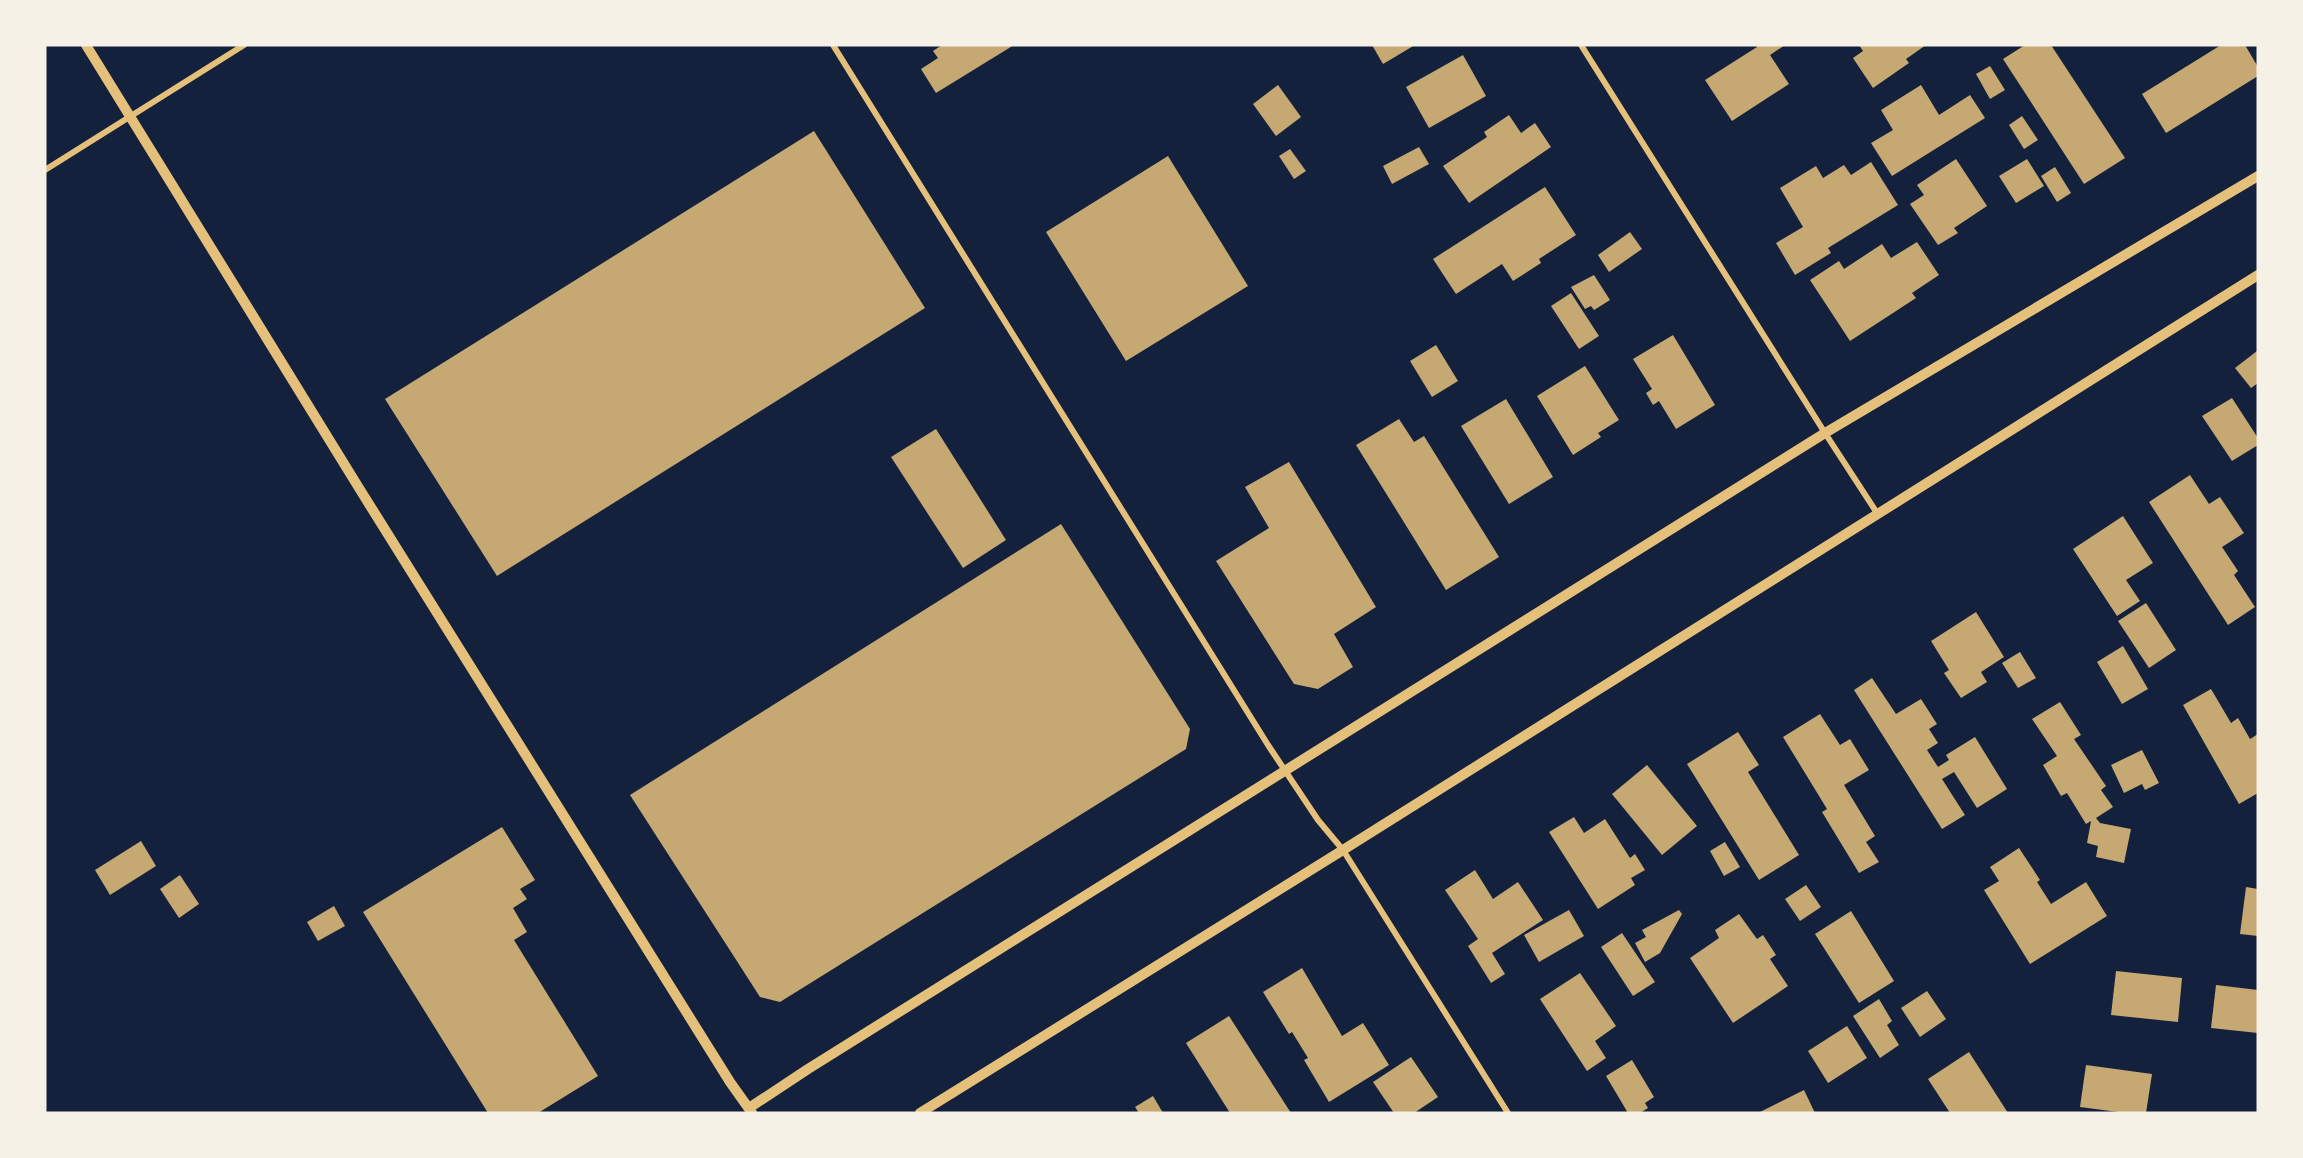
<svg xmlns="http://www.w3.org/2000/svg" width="2303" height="1158" font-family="Ubuntu,sans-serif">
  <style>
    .building { fill: #c6a872 }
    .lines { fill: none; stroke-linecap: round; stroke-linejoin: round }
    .minor { stroke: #e5c07b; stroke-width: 6 }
    .tertiary { stroke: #e5c07b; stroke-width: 10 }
  </style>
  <rect width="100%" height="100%" fill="#14213d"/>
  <g class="building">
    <polygon points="942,45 1014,45 936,93 921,69 938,58 933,51"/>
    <polygon points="1372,45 1415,45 1383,64"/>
    <polygon points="1755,45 1785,45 1770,55 1789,84 1732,121 1705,80 1757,47"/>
    <polygon points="1859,45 1926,45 1906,59 1909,63 1873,88 1853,58 1863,51"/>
    <polygon points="2025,45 2051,45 2125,158 2084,184 2003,59"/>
    <polygon points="2221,45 2245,45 2258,67 2258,76 2166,133 2142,94"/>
    <polygon points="1463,55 1486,96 1429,128 1406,87"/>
    <polygon points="1990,66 2005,90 1990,99 1976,74"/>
    <polygon points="1278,85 1301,117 1276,136 1253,104"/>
    <polygon points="1921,85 1939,115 1970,95 1985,118 1892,176 1871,143 1893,130 1881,110"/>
    <polygon points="1509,115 1521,133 1535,123 1551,147 1469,203 1443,166 1487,137 1484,132"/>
    <polygon points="2022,116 2038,140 2024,149 2009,125"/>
    <polygon points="814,131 925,308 497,576 385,399"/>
    <polygon points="1419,147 1429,164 1392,184 1383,166"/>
    <polygon points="1290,149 1306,171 1294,179 1279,156"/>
    <polygon points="1168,156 1248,286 1126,361 1046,232"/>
    <polygon points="1956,159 1987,206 1954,228 1958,233 1938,245 1910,204 1924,195 1917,185"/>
    <polygon points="2027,159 2044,186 2016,203 1999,176"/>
    <polygon points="1871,162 1898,205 1828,248 1831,253 1795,275 1776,243 1803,227 1780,188 1816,166 1823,178 1844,165 1851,175"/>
    <polygon points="2055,167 2071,193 2057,202 2041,176"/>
    <polygon points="1545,187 1576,235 1539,259 1541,263 1513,281 1502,264 1456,294 1433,259"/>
    <polygon points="1630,232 1642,249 1609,272 1598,255"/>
    <polygon points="1917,242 1939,275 1912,293 1916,298 1850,341 1810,280 1839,261 1844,269 1882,244 1891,258"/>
    <polygon points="1594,275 1610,300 1594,310 1591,306 1585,309 1571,287"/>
    <polygon points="1571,293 1599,336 1579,349 1551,306"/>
    <polygon points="1673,335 1715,405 1676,429 1659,401 1653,405 1646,393 1652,389 1633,359"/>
    <polygon points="1436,345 1458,381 1432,397 1410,361"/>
    <polygon points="2257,351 2258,383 2251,388 2235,368"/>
    <polygon points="1585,366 1619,420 1598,433 1601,437 1573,455 1537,396"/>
    <polygon points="2232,398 2258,438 2258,445 2232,461 2202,416"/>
    <polygon points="1506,399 1553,477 1509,504 1461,426"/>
    <polygon points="1399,419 1414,442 1424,436 1499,557 1446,590 1356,445"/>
    <polygon points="936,429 1006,540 963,568 891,457"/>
    <polygon points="1289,462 1376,607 1334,634 1353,667 1318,689 1294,684 1216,561 1269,528 1245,487"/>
    <polygon points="2190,475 2209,504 2220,497 2244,533 2222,547 2238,571 2234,575 2255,607 2228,625 2149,502"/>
    <polygon points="2123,516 2153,563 2126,580 2140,601 2117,616 2073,549"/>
    <polygon points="1061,524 1190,729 1186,749 780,1002 760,997 630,795"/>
    <polygon points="2146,603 2176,650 2149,668 2118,621"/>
    <polygon points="1976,612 2004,657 1981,672 1987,682 1961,698 1944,673 1949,670 1931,641"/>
    <polygon points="2123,646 2148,689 2122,704 2097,662"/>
    <polygon points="2020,652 2036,678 2018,688 2002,663"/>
    <polygon points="1872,678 1896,714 1921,699 1937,724 1929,729 1938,743 1927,750 1938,767 1949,760 1946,755 1975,737 2007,789 1977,808 1954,772 1942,779 1965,815 1942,829 1854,690"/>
    <polygon points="2211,689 2231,723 2238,718 2250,739 2258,734 2258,793 2239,804 2183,705"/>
    <polygon points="2060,702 2081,735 2074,739 2106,786 2101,790 2113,807 2096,818 2100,823 2131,829 2124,863 2096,857 2098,846 2087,843 2091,821 2086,824 2067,793 2061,796 2043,765 2057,756 2032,719"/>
    <polygon points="1820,714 1840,745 1850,739 1869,770 1844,785 1875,836 1866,842 1879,862 1859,873 1822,812 1827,809 1783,737"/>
    <polygon points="1738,732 1759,765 1748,772 1799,855 1759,880 1687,764"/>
    <polygon points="2142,750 2159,783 2145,790 2142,784 2124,793 2111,765"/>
    <polygon points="1647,765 1697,826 1662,855 1612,794"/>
    <polygon points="1574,817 1584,833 1605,819 1630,858 1635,854 1645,870 1631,878 1635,885 1598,909 1549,832"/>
    <polygon points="502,827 535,880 520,889 527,899 513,908 527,932 514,940 598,1076 538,1113 488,1113 363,912"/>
    <polygon points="141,841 156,866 110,895 95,870"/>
    <polygon points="1725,842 1740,867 1724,876 1710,851"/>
    <polygon points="2019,848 2040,880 2037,882 2051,904 2086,882 2107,916 2030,964 1984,890 1999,881 1990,867"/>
    <polygon points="1475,870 1493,899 1518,882 1543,920 1492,953 1505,974 1491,983 1468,946 1478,939 1445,890"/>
    <polygon points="180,875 199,904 179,918 160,889"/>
    <polygon points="1806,885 1821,907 1800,921 1785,899"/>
    <polygon points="2246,887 2258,889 2258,936 2240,934"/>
    <polygon points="334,906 345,926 318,941 307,922"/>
    <polygon points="1569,910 1584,936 1539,962 1524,935"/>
    <polygon points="1679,910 1682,914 1660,953 1645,962 1635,943 1646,937 1642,930"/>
    <polygon points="1851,911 1894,981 1859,1003 1815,934"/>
    <polygon points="1739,914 1757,939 1763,935 1776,955 1770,959 1788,986 1733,1023 1690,958 1719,938 1715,930"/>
    <polygon points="1622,933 1655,982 1633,996 1601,947"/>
    <polygon points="1302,968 1342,1036 1363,1023 1389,1065 1329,1102 1304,1060 1308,1058 1292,1032 1289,1034 1263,992"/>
    <polygon points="2116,971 2182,978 2178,1022 2111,1015"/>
    <polygon points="1580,973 1616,1026 1595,1041 1606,1058 1587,1071 1540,999"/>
    <polygon points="2216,985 2258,990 2258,1033 2211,1028"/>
    <polygon points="1927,991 1946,1019 1920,1037 1901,1008"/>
    <polygon points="1879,999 1892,1021 1887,1025 1899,1045 1880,1058 1853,1016"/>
    <polygon points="1229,1016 1291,1113 1230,1113 1186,1043"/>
    <polygon points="1847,1026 1867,1058 1828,1083 1808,1051"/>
    <polygon points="1969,1052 2008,1113 1950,1113 1928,1079"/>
    <polygon points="1411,1057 1438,1097 1414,1113 1394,1113 1373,1082"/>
    <polygon points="1632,1060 1654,1097 1645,1103 1648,1108 1640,1113 1628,1113 1606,1076"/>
    <polygon points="2086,1065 2152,1074 2146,1113 2126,1113 2080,1107"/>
    <polygon points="1804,1090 1815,1113 1758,1113"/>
    <polygon points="1153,1096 1163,1113 1139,1113 1135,1107"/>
  </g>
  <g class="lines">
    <g class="minor">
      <polyline points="833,45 1268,745 1318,820 1343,850 1508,1113"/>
      <polyline points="1581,45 1825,433 1877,513"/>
      <polyline points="45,170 244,45"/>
    </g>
    <g class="tertiary">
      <polyline points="86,45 359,488 730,1082 752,1113"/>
      <polyline points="749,1108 808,1069 1825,433 2258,176"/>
      <polyline points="920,1113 1343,850 2258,275"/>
    </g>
  </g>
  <rect width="2303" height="1158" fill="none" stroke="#f6f1e7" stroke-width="93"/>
</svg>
